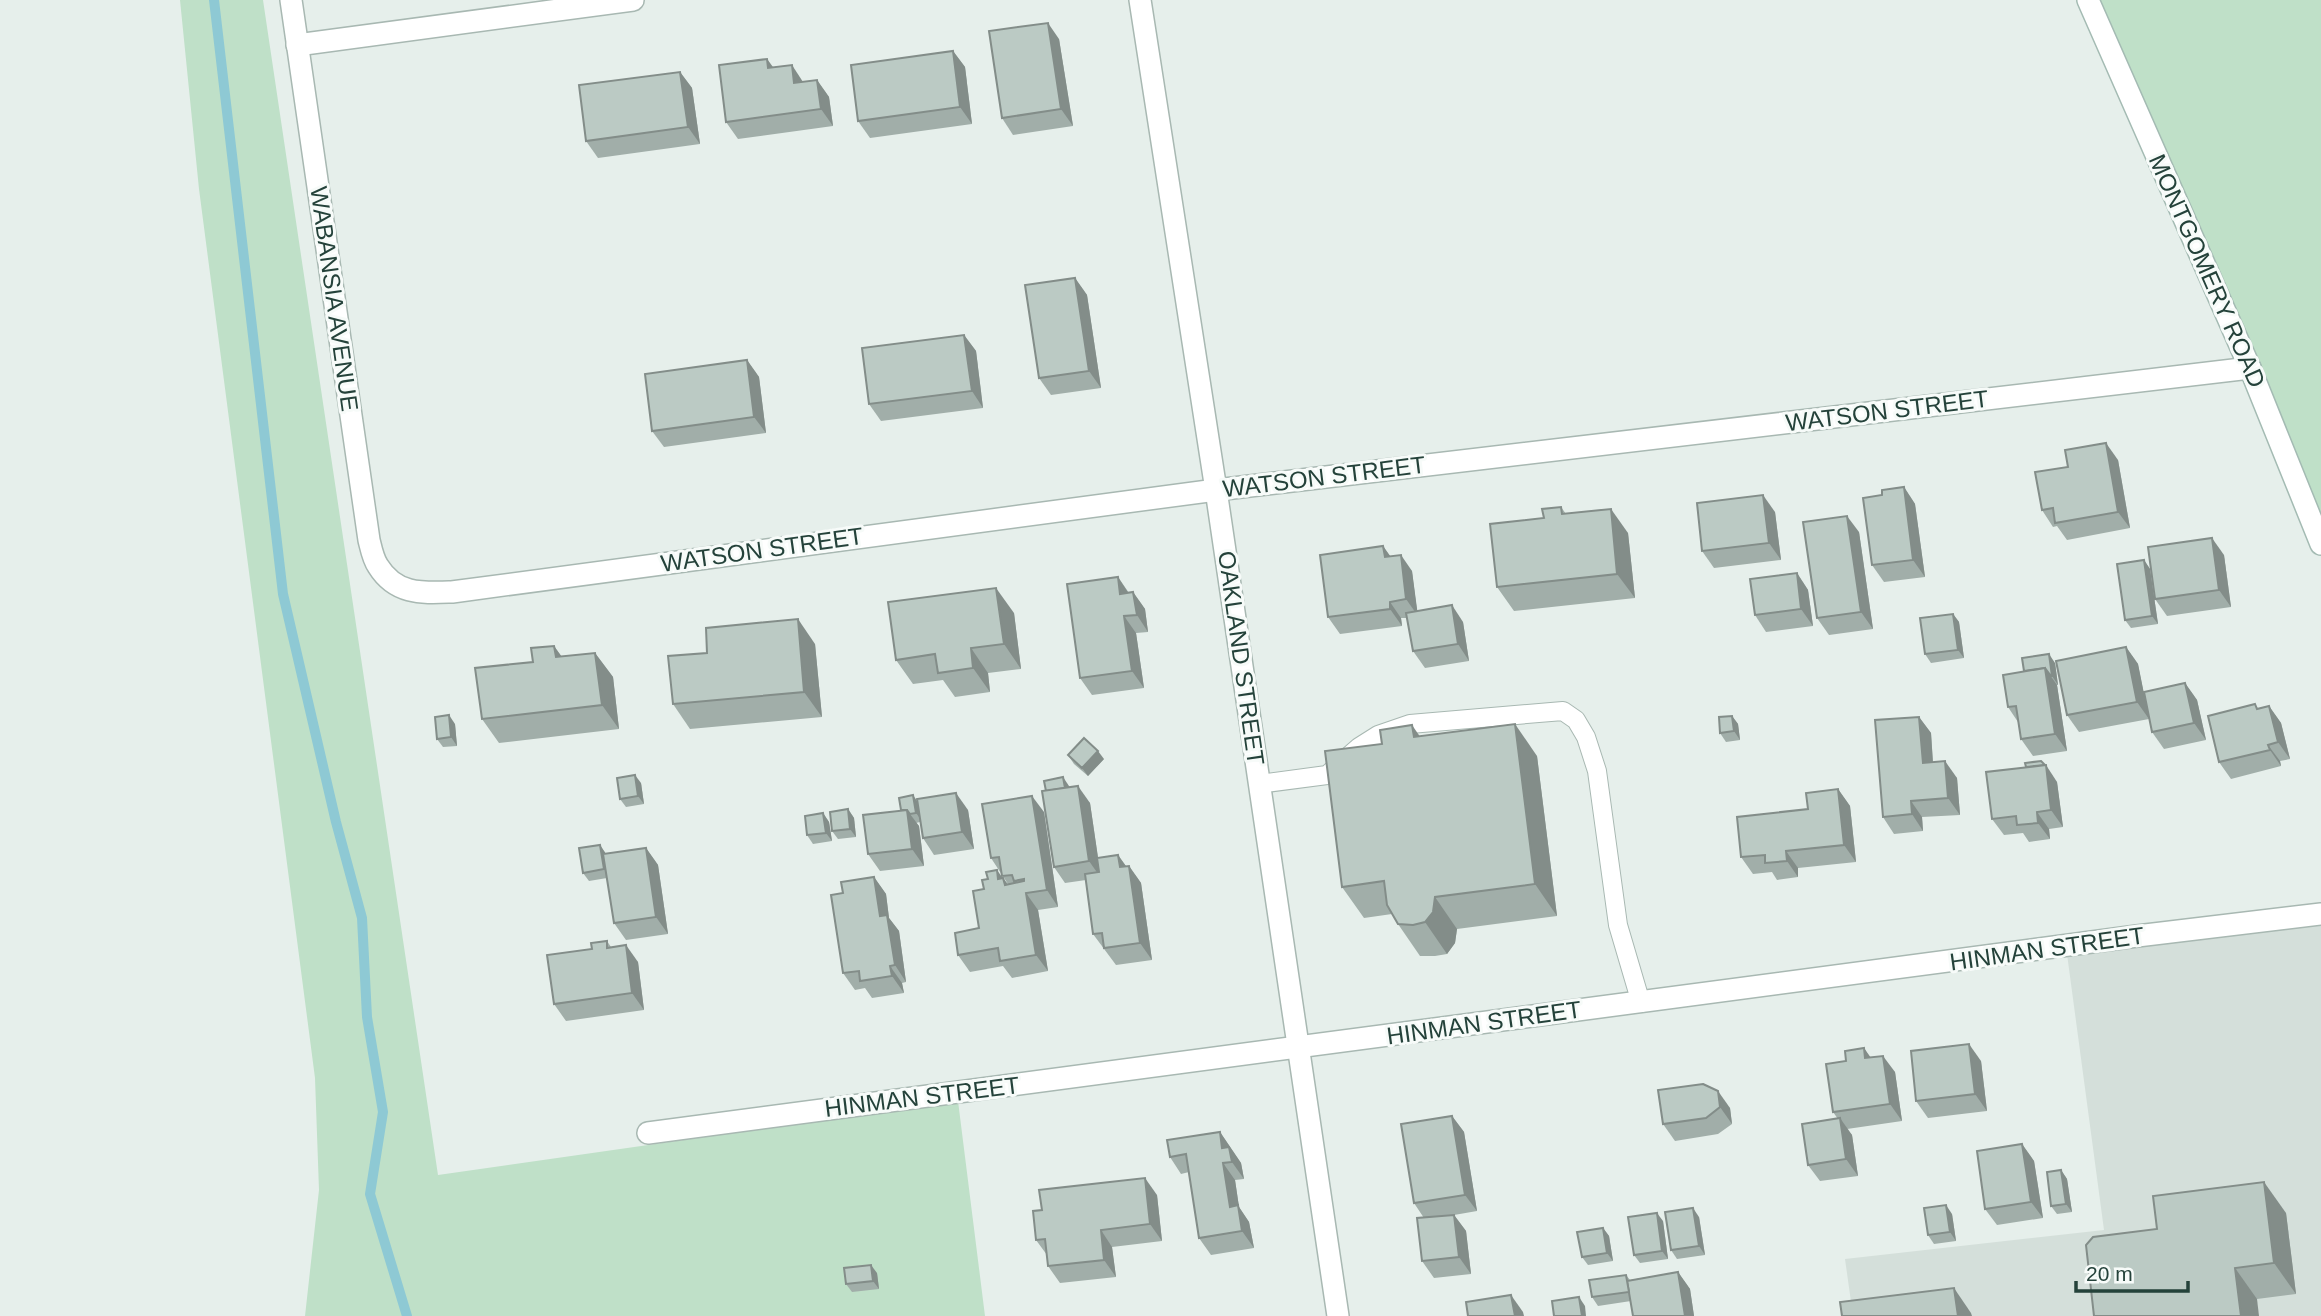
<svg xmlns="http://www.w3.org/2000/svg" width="2321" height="1316" font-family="Helvetica,sans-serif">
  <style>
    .built { fill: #d4dfda }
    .green { fill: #bfe0c8 }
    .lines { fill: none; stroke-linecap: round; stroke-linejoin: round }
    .stream { stroke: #8ec9d4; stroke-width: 10 }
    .lane-casing { stroke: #a8b8b2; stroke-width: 20 }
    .street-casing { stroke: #a8b8b2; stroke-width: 24 }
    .secondary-casing { stroke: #a4bbb3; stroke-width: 24 }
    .lane { stroke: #fff; stroke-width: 18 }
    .street { stroke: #fff; stroke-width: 21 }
    .secondary { stroke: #fff; stroke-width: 21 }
    .wall { fill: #a1aea9 }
    .shaded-wall { fill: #838d89 }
    .building { fill: #bbcac4; stroke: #838d89; stroke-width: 2 }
    .labels { text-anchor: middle; stroke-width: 6; stroke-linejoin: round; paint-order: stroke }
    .street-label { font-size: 24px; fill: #24423a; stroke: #f7fbf9 }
  </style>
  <rect width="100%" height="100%" fill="#e6efeb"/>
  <polygon class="built" points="2321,920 2321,1316 1853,1316 1845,1259 2104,1230 2067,954"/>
  <g class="green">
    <polygon points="180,0 263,0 438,1175 958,1101 985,1316 305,1316 319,1190 315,1078 199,189"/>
    <polygon points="2088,0 2321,0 2321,544"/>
  </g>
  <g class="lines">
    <polyline class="stream" points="214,0 283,594 336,822 362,918 367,1017 383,1112 370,1194 407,1316"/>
    <g class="lane-casing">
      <polyline id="lane" points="1259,784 1327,775 1359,747 1378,735 1410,724 1563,711 1576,720 1586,737 1597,771 1618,925 1641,1003"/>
    </g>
    <g class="street-casing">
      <g id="street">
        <path d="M291,0L369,540C371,548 373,559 378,566C396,595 422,593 452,592L1216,490L2250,368"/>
        <polyline points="1140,0 1216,490 1338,1316"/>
        <polyline points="297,45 633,0"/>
        <polyline points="648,1133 2137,936 2321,914"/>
      </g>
    </g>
    <g class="secondary-casing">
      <polyline id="secondary" points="2088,0 2250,368 2321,544"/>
    </g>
    <use href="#lane" class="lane"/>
    <use href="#street" class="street"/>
    <use href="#secondary" class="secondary"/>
  </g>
  <g class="wall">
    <polygon points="1059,39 1073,126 1013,135 1002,118"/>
    <polygon points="953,51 965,67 972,124 870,138 858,121"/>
    <polygon points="767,59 773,67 803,82 817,80 829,97 833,126 738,139 726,122"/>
    <polygon points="680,72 692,88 700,144 598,158 586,141"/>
    <polygon points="1075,278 1087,295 1101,388 1051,395 1039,378"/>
    <polygon points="964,335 976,351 983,408 881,421 869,404"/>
    <polygon points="747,360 759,377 766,433 664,447 652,431"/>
    <polygon points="2118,460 2130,528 2067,540 2057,526 2053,527 2042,510"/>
    <polygon points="1904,487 1915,504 1925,577 1884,582 1872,565 1882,495"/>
    <polygon points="1561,507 1566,514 1628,533 1635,598 1514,611 1497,587 1544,518"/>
    <polygon points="1775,512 1781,560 1714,568 1702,551"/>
    <polygon points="1859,532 1873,629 1829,635 1817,618"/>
    <polygon points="1383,546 1390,556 1412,571 1417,611 1463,622 1469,661 1425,668 1413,651 1407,618 1401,618 1402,626 1340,634 1328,617"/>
    <polygon points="2224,555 2231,607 2167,616 2155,599"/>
    <polygon points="2144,560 2150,569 2158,624 2131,628 2125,620"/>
    <polygon points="1797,573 1808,590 1813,626 1766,632 1755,615"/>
    <polygon points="1118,577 1129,593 1133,592 1145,609 1148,632 1136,633 1144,688 1092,695 1080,678"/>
    <polygon points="1014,613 1021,669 988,673 990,692 955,697 943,680 913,684 896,660"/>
    <polygon points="1953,614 1959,622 1964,658 1931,663 1925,654"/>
    <polygon points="815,644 822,717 690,729 673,704"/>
    <polygon points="554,646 562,657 595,653 613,677 619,729 499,743 482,719 533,662"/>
    <polygon points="2126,647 2138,664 2149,719 2079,732 2067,715"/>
    <polygon points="2055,663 2058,685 2057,685 2067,751 2033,756 2021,739 2018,722 2008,707 2024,671"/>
    <polygon points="2185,683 2197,700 2206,740 2164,749 2152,732"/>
    <polygon points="2255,704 2258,709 2269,706 2281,723 2290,759 2280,761 2281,766 2231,779 2219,762"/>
    <polygon points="1732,716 1738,724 1740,740 1726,742 1720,733"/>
    <polygon points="1919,717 1931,733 1933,762 1957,778 1960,815 1922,817 1923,831 1894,834 1883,817"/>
    <polygon points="455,724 457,746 443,747 437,739"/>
    <polygon points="1420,736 1537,756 1557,916 1457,929 1455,943 1447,954 1435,956 1420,956 1398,924 1392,914 1364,918 1342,887 1382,744"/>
    <polygon points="1068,755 1104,759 1088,776 1074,764"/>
    <polygon points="2026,767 2057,782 2063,827 2049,829 2050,839 2029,842 2023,833 2004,835 1992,819"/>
    <polygon points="641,783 644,804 626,807 620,799"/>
    <polygon points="1069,786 1090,803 1098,858 1118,855 1126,866 1129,866 1141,883 1152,960 1116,965 1093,934 1086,880 1065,883 1054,867 1046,791"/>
    <polygon points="1838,789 1850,806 1856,862 1798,868 1798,877 1777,880 1772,872 1753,874 1741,857"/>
    <polygon points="917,801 968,810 974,849 934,855 923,838 920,822 916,823 919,826 924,866 880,871 868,854"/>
    <polygon points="848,809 854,818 856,837 838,839 832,831"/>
    <polygon points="1044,812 1058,907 1038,910 1048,971 1012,978 1003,966 970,972 958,955 979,928 984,889 1002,878 1003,878 1008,884 991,858"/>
    <polygon points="823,813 829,822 832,841 813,844 807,835"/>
    <polygon points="600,845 606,854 646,848 658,865 668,934 626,940 614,923 607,878 589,881 583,873"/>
    <polygon points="874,877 886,894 889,918 899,931 906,982 902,983 904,993 872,998 865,988 855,990 843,973 843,893"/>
    <polygon points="607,941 611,947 638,962 644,1010 566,1021 554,1004 592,949"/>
    <polygon points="1864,1048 1870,1058 1895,1072 1902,1121 1847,1129 1852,1135 1858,1176 1820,1181 1808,1165 1838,1119 1833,1112 1846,1061"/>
    <polygon points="1981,1061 1987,1111 1928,1118 1916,1101"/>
    <polygon points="1658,1090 1730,1108 1732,1124 1718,1134 1675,1141 1663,1124"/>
    <polygon points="1452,1116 1464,1132 1477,1211 1454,1215 1466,1231 1471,1274 1434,1278 1422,1261 1424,1218 1414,1203"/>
    <polygon points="1220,1132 1241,1163 1244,1179 1235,1180 1239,1207 1249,1222 1254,1248 1211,1255 1199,1238 1189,1172 1181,1174 1170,1157"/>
    <polygon points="2022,1144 2034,1161 2043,1218 1997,1225 1985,1209"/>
    <polygon points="2061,1170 2067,1179 2072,1212 2057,1214 2051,1206"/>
    <polygon points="1157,1195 1162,1241 1112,1247 1116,1277 1060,1283 1048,1266 1047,1255 1036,1240"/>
    <polygon points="2286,1213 2296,1294 2257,1299 2086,1245"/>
    <polygon points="1952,1214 1956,1241 1934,1244 1928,1235"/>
    <polygon points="1699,1217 1705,1255 1677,1259 1671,1250"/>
    <polygon points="1663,1221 1668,1259 1640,1263 1634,1255"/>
    <polygon points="1603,1228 1609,1236 1613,1261 1588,1265 1582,1257"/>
    <polygon points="1678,1272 1690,1289 1694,1316 1633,1316 1631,1301 1598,1306 1592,1297 1626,1275 1630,1280"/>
    <polygon points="877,1273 879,1289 852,1292 846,1284"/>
  </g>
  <g class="shaded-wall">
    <polygon points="1048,23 1059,39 1073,126 1061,109"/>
    <polygon points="953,51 965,67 972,124 960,107"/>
    <polygon points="767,59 779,76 768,68"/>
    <polygon points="792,65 803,82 794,83"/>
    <polygon points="680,72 692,88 700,144 688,127"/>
    <polygon points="817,80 829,97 833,126 821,109"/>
    <polygon points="1075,278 1087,295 1101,388 1089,371"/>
    <polygon points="964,335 976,351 983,408 972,391"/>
    <polygon points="747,360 759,377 766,433 754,417"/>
    <polygon points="2106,443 2118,460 2130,528 2118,512"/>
    <polygon points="1904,487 1915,504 1925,577 1913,560"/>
    <polygon points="1763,495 1775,512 1781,560 1769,543"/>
    <polygon points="1611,509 1628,533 1635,598 1617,574"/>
    <polygon points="1847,516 1859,532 1873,629 1861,612"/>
    <polygon points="2212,538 2224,555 2231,607 2219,590"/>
    <polygon points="1383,546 1395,563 1385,557"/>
    <polygon points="1401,555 1412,571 1418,616 1406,599"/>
    <polygon points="2144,560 2150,569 2158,624 2152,616"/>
    <polygon points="1797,573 1808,590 1813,626 1801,609"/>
    <polygon points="1118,577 1129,594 1120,594"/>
    <polygon points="996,588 1014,613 1021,669 1004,644"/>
    <polygon points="1133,592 1145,609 1148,632 1137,615"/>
    <polygon points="1390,602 1401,618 1402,626 1390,609"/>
    <polygon points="1452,605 1463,622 1469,661 1458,644"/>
    <polygon points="1953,614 1959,622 1964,658 1958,650"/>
    <polygon points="1124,616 1136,633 1144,688 1132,671"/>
    <polygon points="798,619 815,644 822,717 804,692"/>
    <polygon points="554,646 571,670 556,657"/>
    <polygon points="2126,647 2138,664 2149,719 2137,702"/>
    <polygon points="971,648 988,673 990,692 973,668"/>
    <polygon points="595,653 613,677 619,729 602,705"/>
    <polygon points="2049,654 2055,663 2058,685 2052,676"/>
    <polygon points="2045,668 2057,685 2067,751 2055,734"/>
    <polygon points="2185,683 2197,700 2206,740 2194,723"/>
    <polygon points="2269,706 2281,723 2290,759 2278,742"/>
    <polygon points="449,715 455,724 457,746 451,737"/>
    <polygon points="1732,716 1738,724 1740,740 1734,731"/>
    <polygon points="1919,717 1931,733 1934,780 1923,763"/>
    <polygon points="1515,724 1537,756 1557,916 1535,884"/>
    <polygon points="1412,725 1434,757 1414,737"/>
    <polygon points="2268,745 2280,761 2281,766 2270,750"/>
    <polygon points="1098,751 1104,759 1088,776 1082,768"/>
    <polygon points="1945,761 1957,778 1960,815 1948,798"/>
    <polygon points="2046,765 2057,782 2063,827 2051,810"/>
    <polygon points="635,775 641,783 644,804 638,796"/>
    <polygon points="1063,777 1069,786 1072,805 1066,797"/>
    <polygon points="1078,786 1090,803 1101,878 1089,861"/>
    <polygon points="1838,789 1850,806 1856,862 1844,845"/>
    <polygon points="956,793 968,810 974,849 962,832"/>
    <polygon points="913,795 919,804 922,821 916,813"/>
    <polygon points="1032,796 1044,812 1058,907 1047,890"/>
    <polygon points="1911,801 1922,817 1923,831 1912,814"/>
    <polygon points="848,809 854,818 856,837 850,829"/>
    <polygon points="907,810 919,826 924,866 912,849"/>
    <polygon points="2037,812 2049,829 2050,839 2038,823"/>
    <polygon points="823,813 829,822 832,841 826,833"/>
    <polygon points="600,845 606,854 610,878 604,869"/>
    <polygon points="646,848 658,865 668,934 656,917"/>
    <polygon points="1786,851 1798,868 1798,877 1787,861"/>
    <polygon points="1118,855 1130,872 1120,867"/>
    <polygon points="1129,866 1141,883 1152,960 1140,943"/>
    <polygon points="997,870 1004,880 1003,878 1015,895 998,879"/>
    <polygon points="874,877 886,894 889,918 899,931 906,982 895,965 880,916"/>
    <polygon points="1026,893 1038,910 1048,971 1036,955"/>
    <polygon points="1435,897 1457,929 1455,943 1447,954 1425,922"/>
    <polygon points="626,945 638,962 644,1010 632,993"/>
    <polygon points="890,966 902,983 904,993 892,976"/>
    <polygon points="1969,1044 1981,1061 1987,1111 1975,1094"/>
    <polygon points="1864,1048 1876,1065 1865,1058"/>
    <polygon points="1883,1056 1895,1072 1902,1121 1890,1104"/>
    <polygon points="1718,1091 1730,1108 1732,1124 1720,1107"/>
    <polygon points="1452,1116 1464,1132 1477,1211 1465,1195"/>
    <polygon points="1840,1118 1852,1135 1858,1176 1846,1159"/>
    <polygon points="1220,1132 1241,1163 1244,1179 1222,1148"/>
    <polygon points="2022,1144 2034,1161 2043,1218 2031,1202"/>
    <polygon points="1223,1163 1235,1180 1239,1207 1249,1222 1254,1248 1242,1231 1230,1207"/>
    <polygon points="2061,1170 2067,1179 2072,1212 2066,1204"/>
    <polygon points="1145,1178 1157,1195 1162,1241 1150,1224"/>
    <polygon points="2264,1182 2286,1213 2296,1294 2274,1263"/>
    <polygon points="1946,1205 1952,1214 1956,1241 1950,1232"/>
    <polygon points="1693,1208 1699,1217 1705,1255 1699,1246"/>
    <polygon points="1657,1213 1663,1221 1668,1259 1662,1251"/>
    <polygon points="1454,1215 1466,1231 1471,1274 1459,1257"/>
    <polygon points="1603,1228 1609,1236 1613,1261 1607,1253"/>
    <polygon points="1101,1230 1112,1247 1116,1277 1104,1260"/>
    <polygon points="871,1265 877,1273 879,1289 873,1281"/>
    <polygon points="2235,1268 2257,1299 2259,1316 2241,1316"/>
    <polygon points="1678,1272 1690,1289 1694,1316 1685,1316"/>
    <polygon points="1954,1288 1971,1313 1972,1316 1958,1316"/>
    <polygon points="1511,1295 1523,1312 1524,1316 1515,1316"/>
    <polygon points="1579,1297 1585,1306 1586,1316 1582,1316"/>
  </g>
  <g class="building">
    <polygon points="1048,23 1061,109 1002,118 989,31"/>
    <polygon points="953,51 960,107 858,121 851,65"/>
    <polygon points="767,59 768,68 792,65 794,83 817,80 821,109 726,122 719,65"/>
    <polygon points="680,72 688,127 586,141 579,85"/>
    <polygon points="1075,278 1089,371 1039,378 1025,285"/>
    <polygon points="964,335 972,391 869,404 862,348"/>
    <polygon points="747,360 754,417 652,431 645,374"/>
    <polygon points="2106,443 2118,512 2055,523 2053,508 2042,510 2035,472 2068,467 2065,450"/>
    <polygon points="1904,487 1913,560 1872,565 1863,498 1882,495 1882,490"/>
    <polygon points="1763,495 1769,543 1702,551 1697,503"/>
    <polygon points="1561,507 1562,514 1611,509 1617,574 1497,587 1490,524 1544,518 1542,509"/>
    <polygon points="1847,516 1861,612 1817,618 1803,522"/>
    <polygon points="2212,538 2219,590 2155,599 2148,547"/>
    <polygon points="1383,546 1385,557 1401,555 1406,599 1390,602 1390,609 1328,617 1320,555"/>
    <polygon points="2144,560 2152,616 2125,620 2117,564"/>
    <polygon points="1797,573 1801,609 1755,615 1750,579"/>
    <polygon points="1118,577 1120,594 1133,592 1137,615 1124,616 1132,671 1080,678 1067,584"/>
    <polygon points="996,588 1004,644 971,648 973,668 938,673 935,654 896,660 888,602"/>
    <polygon points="1452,605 1458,644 1413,651 1406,613"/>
    <polygon points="1953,614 1958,650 1925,654 1920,618"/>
    <polygon points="798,619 804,692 673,704 668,656 707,653 706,628"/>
    <polygon points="554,646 556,657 595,653 602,705 482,719 475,668 533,662 531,648"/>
    <polygon points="2126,647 2137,702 2067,715 2056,661"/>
    <polygon points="2049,654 2052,676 2051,676 2045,668 2024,671 2022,658"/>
    <polygon points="2045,668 2055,734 2021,739 2016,706 2008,707 2003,675"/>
    <polygon points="2185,683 2194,723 2152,732 2144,692"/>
    <polygon points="2255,704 2257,709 2269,706 2278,742 2268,745 2270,750 2219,762 2208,716"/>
    <polygon points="449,715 451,737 437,739 435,717"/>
    <polygon points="1732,716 1734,731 1720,733 1719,717"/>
    <polygon points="1919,717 1923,763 1945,761 1948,798 1911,801 1912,814 1883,817 1875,720"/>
    <polygon points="1515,724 1535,884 1435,897 1433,912 1425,922 1413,925 1398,924 1387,905 1384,881 1342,887 1325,751 1382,744 1380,730 1412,725 1414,737"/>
    <polygon points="1084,738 1098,751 1082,768 1068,755"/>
    <polygon points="2041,761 2045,765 2026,767 2025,763"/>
    <polygon points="2046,765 2051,810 2037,812 2038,823 2017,825 2016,816 1992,819 1986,772"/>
    <polygon points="635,775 638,796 620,799 617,778"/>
    <polygon points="1063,777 1065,788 1046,791 1044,781"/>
    <polygon points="1078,786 1089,861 1054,867 1042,791"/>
    <polygon points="1838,789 1844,845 1786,851 1787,861 1765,863 1765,855 1741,857 1737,817 1808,809 1806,793"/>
    <polygon points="956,793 962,832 923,838 917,799"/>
    <polygon points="913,795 916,813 910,814 907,810 901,810 899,798"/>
    <polygon points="1032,796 1047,890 1026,893 1036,955 1000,961 998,948 958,955 955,933 979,928 973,891 984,889 982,880 988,879 986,872 997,870 998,879 1003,878 1005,885 1024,881 1024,879 1014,881 1012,875 1002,876 999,857 991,858 982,804"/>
    <polygon points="848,809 850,829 832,831 830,812"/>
    <polygon points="907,810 912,849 868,854 863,815"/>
    <polygon points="823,813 826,833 807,835 805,816"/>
    <polygon points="600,845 604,869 583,873 579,848"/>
    <polygon points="646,848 656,917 614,923 603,854"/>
    <polygon points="1118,855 1120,867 1129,866 1140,943 1104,948 1102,933 1093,934 1085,874 1099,872 1097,858"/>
    <polygon points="874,877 880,916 887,915 895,965 890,966 892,976 860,981 859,971 843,973 831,895 843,893 841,882"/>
    <polygon points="607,941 607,948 626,945 632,993 554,1004 547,955 592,949 591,943"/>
    <polygon points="1969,1044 1975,1094 1916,1101 1911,1051"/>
    <polygon points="1864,1048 1865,1058 1883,1056 1890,1104 1833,1112 1826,1064 1846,1061 1845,1051"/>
    <polygon points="1703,1084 1718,1091 1720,1107 1706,1118 1663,1124 1658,1090"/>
    <polygon points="1452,1116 1465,1195 1414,1203 1401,1124"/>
    <polygon points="1840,1118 1846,1159 1808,1165 1802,1124"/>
    <polygon points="1220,1132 1222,1148 1229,1147 1232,1162 1223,1163 1230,1207 1238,1205 1242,1231 1199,1238 1186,1154 1170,1157 1167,1140"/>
    <polygon points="2022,1144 2031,1202 1985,1209 1977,1151"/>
    <polygon points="2061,1170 2066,1204 2051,1206 2047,1172"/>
    <polygon points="1145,1178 1150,1224 1101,1230 1104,1260 1048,1266 1045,1239 1036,1240 1033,1211 1042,1210 1039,1190"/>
    <polygon points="2264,1182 2274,1263 2235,1268 2241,1316 2094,1316 2086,1245 2093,1237 2157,1229 2153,1196"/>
    <polygon points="1946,1205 1950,1232 1928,1235 1924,1208"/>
    <polygon points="1693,1208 1699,1246 1671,1250 1665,1212"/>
    <polygon points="1657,1213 1662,1251 1634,1255 1628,1217"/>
    <polygon points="1454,1215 1459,1257 1422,1261 1417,1218"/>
    <polygon points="1603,1228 1607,1253 1582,1257 1577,1232"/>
    <polygon points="871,1265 873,1281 846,1284 844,1268"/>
    <polygon points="1678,1272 1685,1316 1633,1316 1627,1281"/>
    <polygon points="1626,1275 1629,1292 1592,1297 1589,1280"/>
    <polygon points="1954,1288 1958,1316 1842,1316 1840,1302"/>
    <polygon points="1511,1295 1515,1316 1468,1316 1466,1302"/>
    <polygon points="1579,1297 1582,1316 1554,1316 1552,1301"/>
  </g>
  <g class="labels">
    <g class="street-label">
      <text transform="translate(2207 271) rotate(66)" y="8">MONTGOMERY ROAD</text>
      <text transform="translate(334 299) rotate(82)" y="8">WABANSIA AVENUE</text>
      <text transform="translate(1887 411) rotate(-7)" y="8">WATSON STREET</text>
      <text transform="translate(1324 477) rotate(-7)" y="8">WATSON STREET</text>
      <text transform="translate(762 550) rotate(-8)" y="8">WATSON STREET</text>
      <text transform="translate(1241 658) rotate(82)" y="8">OAKLAND STREET</text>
      <text transform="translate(2047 949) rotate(-8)" y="8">HINMAN STREET</text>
      <text transform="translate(1484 1023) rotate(-8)" y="8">HINMAN STREET</text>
      <text transform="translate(922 1097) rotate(-7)" y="8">HINMAN STREET</text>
    </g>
  </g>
  <path d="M2076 1281v10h112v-10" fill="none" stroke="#24423a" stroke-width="3.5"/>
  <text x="2086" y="1281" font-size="21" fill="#24423a" stroke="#f7fbf9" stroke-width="5" paint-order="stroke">20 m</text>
</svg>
